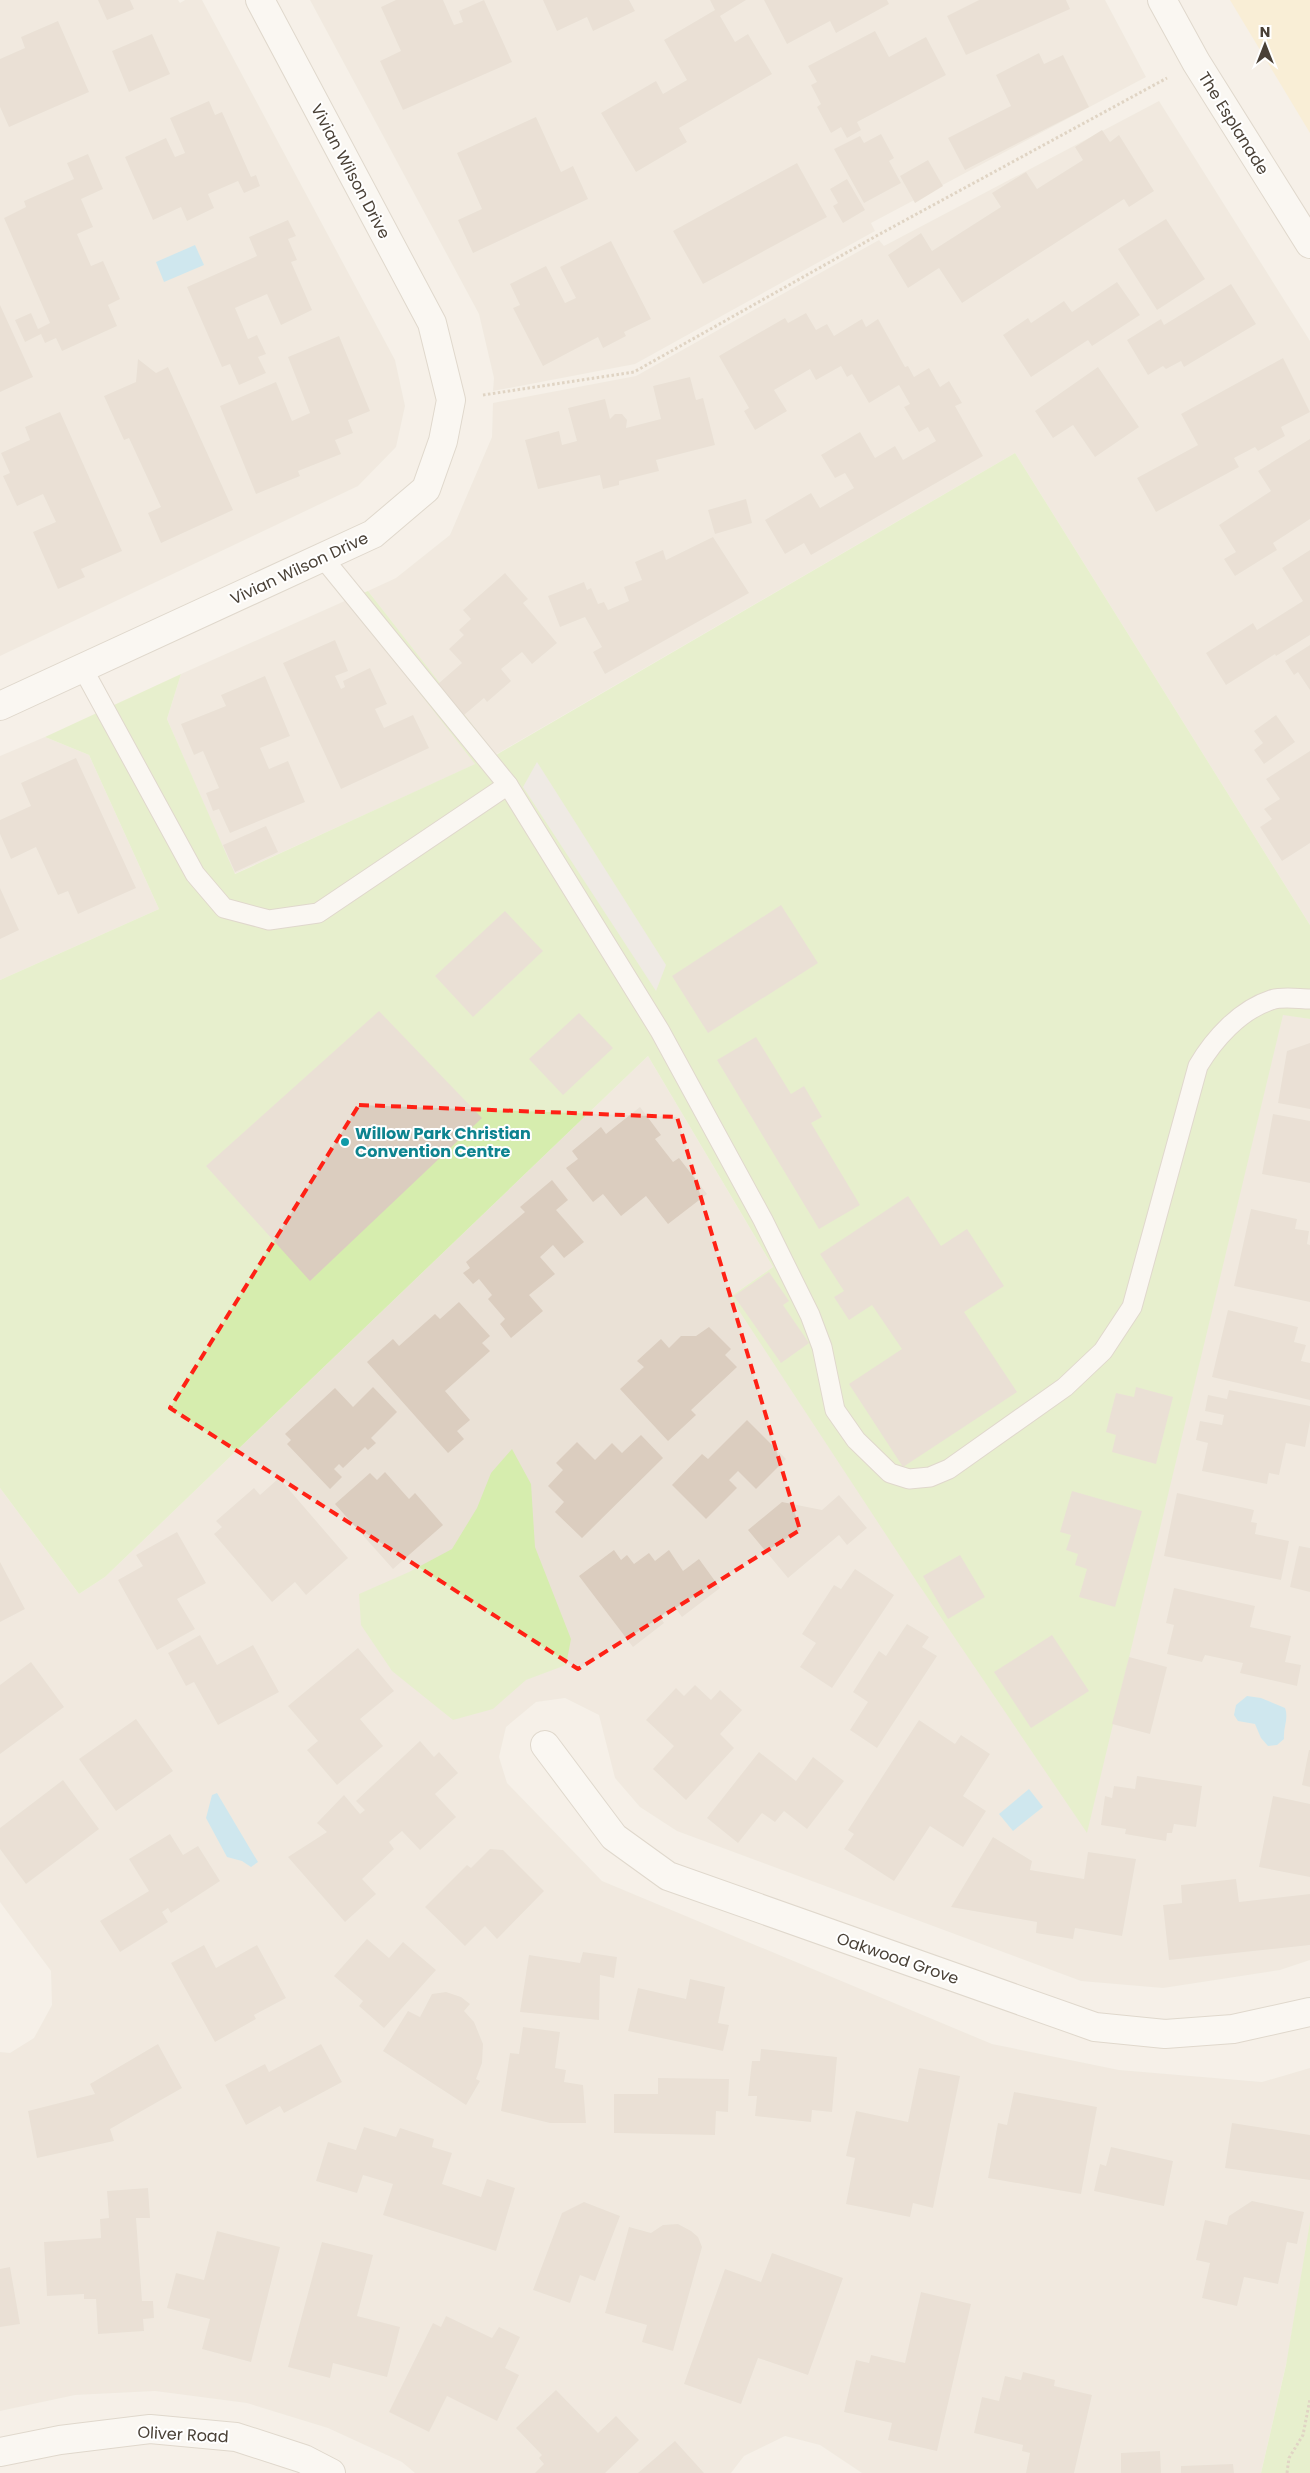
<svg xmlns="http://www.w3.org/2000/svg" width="1310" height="2473" font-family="Poppins,sans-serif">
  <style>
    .residential { fill: #eae1d6 }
    .green { fill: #d6edae }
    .sand { fill: #fceac1 }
    .parking { fill: #e6e3e0 }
    .water { fill: #a0dcf6 }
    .building { fill: #dbcdbf }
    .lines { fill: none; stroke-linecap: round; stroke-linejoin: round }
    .service-casing { stroke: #c5baac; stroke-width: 21 }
    .minor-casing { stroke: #c5baac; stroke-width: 30 }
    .path { stroke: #c5b199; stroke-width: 3; stroke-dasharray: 2.5 2.5; stroke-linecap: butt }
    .service { stroke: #fff; stroke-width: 19 }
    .minor { stroke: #fff; stroke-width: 28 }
    .marked { fill: none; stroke: #ff2115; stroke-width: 4; stroke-dasharray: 10 6; stroke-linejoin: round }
    .culture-dot { fill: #0f9aa8; stroke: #fff; stroke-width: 2 }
    .labels { text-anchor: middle; stroke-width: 4; stroke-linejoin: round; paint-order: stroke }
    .street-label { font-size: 16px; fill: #494036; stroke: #fff }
    .culture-label { font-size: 16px; font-weight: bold; fill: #0d838f; stroke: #fff; text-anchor: start }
  </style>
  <rect width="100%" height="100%" fill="#f5f0e8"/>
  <g class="residential">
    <polygon points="0,0 178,0 180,3 185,0 202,0 395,360 405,406 396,447 358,486 0,656"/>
    <polygon points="310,0 1105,0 1146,77 871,223 875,231 635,364 493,391 494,378 479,314"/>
    <polygon points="1159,101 1310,341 1310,925 1015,453 495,755 368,591 396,578 450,535 492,437 493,403 636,376 879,240 884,246"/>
    <polygon points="347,600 476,764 234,874 167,719 181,674"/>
    <polygon points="45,737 89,755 159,909 0,980 0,756"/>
    <polygon points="1283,1014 1310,1019 1310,1960 1280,1970 1163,1988 1081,1981 677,1831 640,1807 615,1778 599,1715 565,1698 536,1702 506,1727 499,1757 507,1783 602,1881 992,2044 1119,2070 1262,2082 1310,2068 1310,2224 1288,2356 1261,2473 862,2473 820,2445 785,2436 744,2456 731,2473 415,2473 402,2462 328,2428 247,2403 155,2391 75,2395 0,2411 0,2052 10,2053 34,2038 52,2005 51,1971 0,1902 0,1488 79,1594 105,1577 648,1056 773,1267 730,1297"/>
  </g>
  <g class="green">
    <polygon points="1015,453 1310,925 1310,1019 1283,1015 1087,1833 917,1582 730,1297 773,1267 648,1056 105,1577 79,1594 0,1488 0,980 159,909 89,755 45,737 181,674 167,719 235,874 475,764 347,600 368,591 496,755"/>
    <polygon points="512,1449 531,1484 535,1547 571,1639 566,1665 526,1680 493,1709 453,1720 392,1671 361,1625 359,1594 409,1572 452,1549 477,1508 491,1473"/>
    <polygon points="1310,2222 1310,2473 1261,2473 1286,2365"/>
  </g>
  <polygon class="sand" points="1230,0 1310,0 1310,133"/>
  <polygon class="parking" points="537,762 666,965 656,991 523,787"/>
  <g class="water">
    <polygon points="195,245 204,265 164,282 156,262"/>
    <path d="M1247,1696L1261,1698L1285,1708C1289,1719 1283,1727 1284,1739L1277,1745L1268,1746L1261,1738L1255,1724L1238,1721L1234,1715L1236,1705Z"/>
    <polygon points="1029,1789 1043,1807 1013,1831 999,1814"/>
    <polygon points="217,1793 258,1862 251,1867 242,1861 227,1857 206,1818 212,1795"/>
  </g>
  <g class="building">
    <polygon points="98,0 130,0 134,9 107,20"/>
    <polygon points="396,0 443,0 454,25 463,22 459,11 484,0 512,62 403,110 380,61 401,51 381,7"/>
    <polygon points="543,0 629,0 635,11 593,31 587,17 557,31"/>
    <polygon points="710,0 746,0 720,16 735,42 748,34 772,74 679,128 687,142 636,172 601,113 656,81 663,94 687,80 664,40 715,10"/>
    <polygon points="764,0 887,0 889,4 836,33 830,21 787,44"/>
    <polygon points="979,0 1066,0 1070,9 966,55 947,16"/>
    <polygon points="58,21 89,92 9,127 0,107 0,59 25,48 21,37"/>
    <polygon points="875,31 889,57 926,37 946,75 857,122 861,130 847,138 841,127 831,133 817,107 821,104 811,85 817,82 808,66"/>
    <polygon points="152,34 170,74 129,92 112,51"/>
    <polygon points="1039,53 1044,64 1063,55 1089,107 965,170 948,138 1011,106 996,75"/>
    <polygon points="209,101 215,115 222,112 251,177 256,175 260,186 244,193 238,181 208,194 214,208 187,221 181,207 153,220 125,157 166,138 175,157 185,153 170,118"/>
    <polygon points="536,117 561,172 573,166 588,199 473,253 458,220 482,209 457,153"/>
    <polygon points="1102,130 1110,142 1119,135 1154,191 1129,207 1124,199 962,303 939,268 908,288 888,255 921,233 932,251 1001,207 992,193 1026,172 1037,189 1083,160 1075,147"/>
    <polygon points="881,134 894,158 889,161 901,183 864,203 834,149 860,136 864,143"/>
    <polygon points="88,154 103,189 81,199 93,227 77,234 91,266 103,261 120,299 108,305 117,326 62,351 56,338 45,343 41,334 25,342 15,320 31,313 38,329 50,323 4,218 26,207 24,201 74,179 67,163"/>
    <polygon points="928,160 943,186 915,203 900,176"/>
    <polygon points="797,163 827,217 703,284 673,231"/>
    <polygon points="847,179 865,210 843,223 833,206 838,203 830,189"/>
    <polygon points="1166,219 1205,279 1157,310 1118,249"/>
    <polygon points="288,220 296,236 288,239 297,260 291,262 312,310 281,325 267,294 235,308 248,339 257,335 266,354 258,357 266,373 239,385 230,364 222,367 187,287 257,256 249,237"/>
    <polygon points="611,241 651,319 624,332 626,336 603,348 598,337 543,366 513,308 520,305 510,284 546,266 565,303 576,298 560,267"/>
    <polygon points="1117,282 1140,315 1092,346 1088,340 1031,377 1003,335 1028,318 1031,323 1064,301 1072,312"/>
    <polygon points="1231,284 1256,324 1184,367 1181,361 1166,369 1163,366 1148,375 1127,340 1161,319 1164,325"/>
    <polygon points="0,305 33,377 0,392"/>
    <polygon points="806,313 816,330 827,324 834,336 862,319 866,327 878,319 905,367 908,366 914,377 929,368 940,387 949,381 962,403 955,406 983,456 811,555 804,543 785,554 765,520 811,493 820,508 854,488 845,473 835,478 821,455 860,432 875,458 895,446 903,460 936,441 928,427 919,432 904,407 910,404 899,385 869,403 852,374 847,377 841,366 816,380 810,369 774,390 787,411 755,430 744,411 749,408 719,356 785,318 788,323"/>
    <polygon points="339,336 370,411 348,420 353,433 335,440 341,454 298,471 300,476 256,494 220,406 276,382 292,421 310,413 288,357"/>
    <polygon points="1283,358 1310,412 1281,427 1285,436 1258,451 1255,447 1234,458 1239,467 1156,512 1137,478 1198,445 1181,414"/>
    <polygon points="138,359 156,373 168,367 233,510 161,543 148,513 161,507 129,438 124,440 104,396 136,382"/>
    <polygon points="1098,367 1139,427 1095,457 1073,425 1053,438 1035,411"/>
    <polygon points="690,377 696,400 703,398 715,445 656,460 659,471 619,481 619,485 603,489 600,475 538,489 525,440 559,431 562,445 577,441 568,408 605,399 610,419 615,414 622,414 627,420 626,428 661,419 653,386"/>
    <polygon points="60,412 122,551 81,569 85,577 58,589 33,532 56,522 43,494 17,506 3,476 10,473 1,453 30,440 25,427"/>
    <polygon points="1310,439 1310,519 1273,543 1277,550 1235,576 1224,559 1236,552 1219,525 1271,491 1258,471"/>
    <polygon points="746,499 752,523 715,534 708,510"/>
    <polygon points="713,537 749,593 605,674 593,652 602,647 585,617 560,627 548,596 584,582 587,590 591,588 598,604 604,602 608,610 629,601 624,587 642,580 635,562 663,550 666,560"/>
    <polygon points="1310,550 1310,635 1276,656 1275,654 1226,685 1206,653 1253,623 1257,630 1303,601 1282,568"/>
    <polygon points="505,573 528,599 523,603 557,643 532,664 522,652 501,669 511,681 487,702 484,698 464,715 438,684 462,663 449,649 464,635 459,630 471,619 463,610"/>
    <polygon points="335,640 348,671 335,676 341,689 345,687 343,681 370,668 387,704 375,709 384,728 413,715 429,748 341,789 283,663"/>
    <polygon points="1310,645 1310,690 1298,672 1294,675 1285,661"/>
    <polygon points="265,676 290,736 260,748 269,769 288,761 305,802 230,833 219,809 213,811 206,793 219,788 203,751 194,755 181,724 226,706 221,695"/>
    <polygon points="1276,715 1295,742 1264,764 1254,750 1263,743 1254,731"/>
    <polygon points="1310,751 1310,843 1282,861 1260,827 1272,819 1264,809 1280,799 1266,779"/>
    <polygon points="76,758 136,888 78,914 68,891 58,895 36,847 11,859 0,834 0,820 31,806 21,783"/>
    <polygon points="266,826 278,852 235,872 223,845"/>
    <polygon points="0,888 19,930 0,939"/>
    <polygon points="781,905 818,963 708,1033 672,976"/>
    <polygon points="505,911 543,951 473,1017 435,976"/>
    <polygon points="379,1011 482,1118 310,1281 206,1166"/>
    <polygon points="579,1013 613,1048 563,1095 529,1059"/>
    <polygon points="756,1037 791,1094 804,1086 822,1117 811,1123 860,1205 819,1229 717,1060"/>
    <polygon points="1310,1043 1310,1109 1278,1103 1287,1051"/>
    <polygon points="640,1107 661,1135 655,1139 673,1162 679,1158 707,1194 668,1224 646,1196 621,1216 603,1194 593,1202 566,1168 578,1159 572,1151 601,1127 606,1134"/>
    <polygon points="1273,1114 1310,1121 1310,1183 1262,1174"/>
    <polygon points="552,1180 568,1200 556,1210 584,1242 564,1258 553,1245 540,1257 555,1274 529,1295 543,1311 511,1338 500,1324 505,1319 488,1299 492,1295 479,1279 473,1284 463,1273 470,1268 466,1262 525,1212 520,1207"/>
    <polygon points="908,1196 941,1246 967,1229 1004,1286 964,1312 1017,1392 903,1467 849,1384 902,1349 872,1305 849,1320 834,1297 844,1291 820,1254"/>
    <polygon points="1251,1209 1297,1219 1295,1229 1309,1231 1307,1244 1310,1245 1310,1302 1234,1286"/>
    <polygon points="769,1272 789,1301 783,1305 809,1343 781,1363 734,1296"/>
    <polygon points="459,1302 490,1336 482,1343 490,1351 445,1391 470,1420 457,1431 464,1439 448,1453 367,1362 393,1339 399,1346 435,1314 440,1319"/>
    <polygon points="1228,1310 1298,1327 1294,1342 1306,1345 1301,1361 1310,1363 1310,1400 1212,1377"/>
    <polygon points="709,1327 731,1349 725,1355 737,1367 691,1410 696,1415 668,1441 620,1389 644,1367 637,1361 661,1339 669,1348 681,1336 696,1336"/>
    <polygon points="373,1387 397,1412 371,1438 376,1443 368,1450 365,1447 343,1468 339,1464 334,1469 342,1477 330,1489 287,1444 291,1440 285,1434 335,1388 353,1407"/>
    <polygon points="1136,1387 1173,1397 1156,1464 1112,1452 1116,1435 1106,1432 1116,1393 1134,1397"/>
    <polygon points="1229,1390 1310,1406 1310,1421 1305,1447 1286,1443 1279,1475 1269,1473 1267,1484 1202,1471 1208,1443 1196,1440 1200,1421 1222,1425 1224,1415 1205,1411 1208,1395 1227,1399"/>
    <polygon points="747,1420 786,1459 756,1489 738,1471 729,1480 737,1488 706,1519 672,1485 702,1454 708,1459"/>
    <polygon points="641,1435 663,1458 582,1538 555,1512 564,1502 548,1486 563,1470 556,1463 577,1442 595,1460 612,1443 622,1453"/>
    <polygon points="385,1472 409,1499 415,1493 443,1525 393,1569 335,1504 370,1473 377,1480"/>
    <polygon points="279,1478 348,1558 306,1595 295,1582 272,1602 214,1534 222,1527 216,1521 254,1488 260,1495"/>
    <polygon points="1072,1491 1142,1511 1115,1607 1079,1597 1087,1569 1075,1565 1078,1554 1066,1550 1071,1535 1060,1532"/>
    <polygon points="1177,1493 1254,1510 1251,1522 1257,1523 1255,1534 1289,1541 1281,1580 1164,1556"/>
    <polygon points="839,1495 867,1528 847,1545 839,1535 788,1578 748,1530 782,1502 822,1510"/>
    <polygon points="177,1532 206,1583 177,1599 195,1629 157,1650 118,1580 143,1566 136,1555"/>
    <polygon points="1299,1546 1310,1548 1310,1592 1290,1587"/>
    <polygon points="614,1550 621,1560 627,1555 634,1564 649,1553 655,1561 669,1550 683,1571 699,1559 720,1588 682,1617 674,1606 660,1617 664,1623 633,1647 579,1576"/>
    <polygon points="960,1555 985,1597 948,1619 923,1576"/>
    <polygon points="0,1562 25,1609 0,1622"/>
    <polygon points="855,1569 894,1595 832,1688 800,1667 816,1643 802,1634 834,1585 841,1589"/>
    <polygon points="1174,1588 1255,1606 1250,1627 1291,1636 1285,1662 1301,1665 1297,1686 1240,1673 1243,1663 1205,1655 1202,1662 1167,1654 1174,1625 1166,1623"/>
    <polygon points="907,1624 929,1637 922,1647 937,1656 877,1748 850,1730 868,1702 853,1692 879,1651 886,1656"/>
    <polygon points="200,1635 217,1665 253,1645 279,1692 218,1725 194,1682 186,1686 168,1653"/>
    <polygon points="1052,1635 1089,1691 1031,1728 994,1672"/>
    <polygon points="358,1648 394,1691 360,1719 383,1746 337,1785 307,1750 318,1741 288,1706"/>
    <polygon points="1129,1657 1167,1667 1150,1734 1112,1724"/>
    <polygon points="31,1662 64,1707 0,1754 0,1685"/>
    <polygon points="695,1685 711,1700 720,1690 742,1710 720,1734 734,1748 686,1800 653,1769 674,1746 646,1720 676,1688 684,1696"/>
    <polygon points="136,1719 173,1771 116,1811 79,1759"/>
    <polygon points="919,1720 955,1744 961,1735 990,1754 963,1796 986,1811 963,1847 930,1826 894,1881 844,1849 854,1834 848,1830"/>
    <polygon points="420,1741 434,1757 439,1752 458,1773 435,1794 456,1817 420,1850 402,1831 389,1842 394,1849 362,1879 376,1894 345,1922 288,1857 327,1832 317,1823 344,1795 360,1814 365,1810 356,1801"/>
    <polygon points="1309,1750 1310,1750 1310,1787 1302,1785"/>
    <polygon points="759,1752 796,1781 813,1757 844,1781 807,1829 784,1811 775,1822 762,1813 738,1843 707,1818"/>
    <polygon points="1137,1776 1202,1786 1196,1827 1174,1824 1172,1833 1167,1833 1166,1841 1125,1834 1126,1829 1101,1825 1105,1796 1112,1798 1114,1786 1135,1789"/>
    <polygon points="63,1780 99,1829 26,1884 0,1849 0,1828"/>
    <polygon points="1273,1796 1310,1804 1310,1877 1259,1867"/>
    <polygon points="170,1834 183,1855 198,1846 220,1881 171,1913 168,1908 162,1912 168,1922 120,1952 100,1921 149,1891 129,1859"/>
    <polygon points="993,1837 1032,1861 1030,1870 1084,1879 1088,1852 1136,1859 1122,1936 1075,1928 1073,1939 1036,1933 1037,1922 951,1907"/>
    <polygon points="490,1849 503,1850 544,1891 497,1939 485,1926 465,1946 425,1907 467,1865 471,1868"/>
    <polygon points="1236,1879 1239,1902 1310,1894 1310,1945 1169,1960 1163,1905 1182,1903 1181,1885"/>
    <polygon points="367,1939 389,1958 403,1942 436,1970 384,2028 359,2006 363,2001 334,1976"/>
    <polygon points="204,1945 216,1968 257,1945 286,1998 254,2015 256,2019 215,2042 171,1963"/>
    <polygon points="583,1952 617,1957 614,1978 600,1975 599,2020 520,2012 529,1955 580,1963"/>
    <polygon points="690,1979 725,1987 718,2023 729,2025 723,2051 628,2031 638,1988 686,1999"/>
    <polygon points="446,1992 461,1997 470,2004 464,2011 474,2022 483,2044 482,2063 476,2079 480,2081 466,2105 383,2051 408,2011 420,2017 432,1994"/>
    <polygon points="523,2027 560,2032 555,2068 566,2070 564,2082 583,2085 586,2123 550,2123 501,2111 510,2053 519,2054"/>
    <polygon points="158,2044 182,2088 110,2129 114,2141 37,2158 28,2111 95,2094 90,2084"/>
    <polygon points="321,2044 342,2082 284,2113 280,2106 246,2125 225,2085 265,2064 269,2072"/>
    <polygon points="761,2049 837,2057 832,2112 812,2110 811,2122 755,2116 757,2096 748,2096 752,2061 760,2061"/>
    <polygon points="919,2068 960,2076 933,2208 913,2203 910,2217 846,2204 855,2158 846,2156 856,2111 908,2122"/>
    <polygon points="658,2078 729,2079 728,2112 716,2111 715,2135 614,2133 614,2094 658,2094"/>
    <polygon points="1014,2092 1097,2107 1081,2194 988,2178 998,2123 1007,2125"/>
    <polygon points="1232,2123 1310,2135 1310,2180 1225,2168"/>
    <polygon points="364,2127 396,2137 400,2128 434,2139 432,2147 452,2153 442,2184 481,2197 487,2179 515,2188 496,2251 383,2215 393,2184 363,2175 357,2193 316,2181 328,2142 356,2150"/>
    <polygon points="1111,2147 1173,2161 1164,2206 1094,2191 1100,2164 1106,2166"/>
    <polygon points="148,2188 150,2218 136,2218 142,2301 153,2301 154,2318 143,2319 144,2331 98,2334 96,2299 84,2299 84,2294 47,2296 44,2242 101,2238 100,2219 109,2218 107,2191"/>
    <polygon points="1252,2201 1304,2212 1297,2244 1287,2242 1278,2284 1244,2277 1237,2306 1202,2298 1210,2263 1196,2260 1205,2220 1227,2225 1229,2216"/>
    <polygon points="584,2202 620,2216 595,2281 580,2275 570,2303 533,2290 562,2213"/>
    <polygon points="678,2224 691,2231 698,2237 702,2247 673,2351 642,2342 647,2325 605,2313 629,2227 651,2233 663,2225"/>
    <polygon points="217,2231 280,2247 251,2362 202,2349 210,2319 167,2308 176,2273 204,2280"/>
    <polygon points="322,2242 373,2255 357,2316 400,2327 387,2377 333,2363 330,2378 288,2367"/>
    <polygon points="772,2253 843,2278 808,2375 758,2358 741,2404 684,2384 725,2269 761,2282"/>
    <polygon points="10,2267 20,2324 0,2327 0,2269"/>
    <polygon points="921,2292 971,2304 937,2451 888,2440 892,2423 844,2412 856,2360 869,2363 871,2355 905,2363"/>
    <polygon points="446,2316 492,2338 499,2327 520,2337 505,2368 519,2375 497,2421 447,2396 429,2432 389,2412 433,2323 441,2327"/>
    <polygon points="1023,2372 1055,2380 1054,2386 1092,2395 1074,2473 1026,2473 1030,2453 1022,2451 1023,2445 974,2433 982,2397 999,2401 1005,2376 1021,2380"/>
    <polygon points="556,2390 598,2433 616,2416 639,2440 605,2473 535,2473 544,2464 539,2458 542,2455 516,2428"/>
    <polygon points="675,2441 704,2473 638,2473"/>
    <polygon points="1160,2451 1161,2473 1121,2473 1121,2453"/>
    <polygon points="1233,2464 1234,2473 1181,2473 1181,2466"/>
  </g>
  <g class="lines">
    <g class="service-casing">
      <g id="service">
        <polyline points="323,558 508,785"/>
        <path d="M83,669L195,874L224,908L269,920L318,913L508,785L660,1031L763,1220L810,1315L822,1347L835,1410L856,1440L890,1473L909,1479L930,1477L949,1469L1065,1387L1103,1351L1132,1307L1198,1066C1214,1039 1240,1010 1271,1000C1282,996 1299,999 1310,999"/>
      </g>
    </g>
    <g class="minor-casing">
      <g id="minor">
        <polyline points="1162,0 1196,62 1310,244"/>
        <polyline points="0,706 373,534 426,489 443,441 451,400 432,323 260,0"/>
        <polyline points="545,1745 614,1837 668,1876 1095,2027 1165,2034 1233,2029 1310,2012"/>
        <polyline points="0,2452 60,2440 150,2429 236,2437 304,2459 331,2473"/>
      </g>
    </g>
    <g class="path">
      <polyline points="483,395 634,372 878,235 1167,78"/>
      <polyline points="1287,2473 1289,2458 1303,2435 1310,2399"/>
    </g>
    <use href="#service" class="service"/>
    <use href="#minor" class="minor"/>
  </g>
  <path d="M0 0H1310V2473H0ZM359,1105L677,1117L800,1530L578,1669L170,1408Z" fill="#f5f0e8" fill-opacity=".55" fill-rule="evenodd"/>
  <path class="marked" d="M359,1105L677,1117L800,1530L578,1669L170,1408Z"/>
  <circle class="culture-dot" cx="345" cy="1142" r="5"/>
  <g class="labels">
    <g class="street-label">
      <text transform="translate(1234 123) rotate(58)" y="6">The Esplanade</text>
      <text transform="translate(351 171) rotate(62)" y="6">Vivian Wilson Drive</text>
      <text transform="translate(299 568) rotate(-25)" y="6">Vivian Wilson Drive</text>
      <text transform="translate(898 1958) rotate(19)" y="6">Oakwood Grove</text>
      <text transform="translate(183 2434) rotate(3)" y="6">Oliver Road</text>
    </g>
    <g class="culture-label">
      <text x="355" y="1139">Willow Park Christian<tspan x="355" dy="18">Convention Centre</tspan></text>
    </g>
  </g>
  <g transform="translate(1265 45)" stroke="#ffffff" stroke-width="4" paint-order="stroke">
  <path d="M0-4L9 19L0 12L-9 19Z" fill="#494036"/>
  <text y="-8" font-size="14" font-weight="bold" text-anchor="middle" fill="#494036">N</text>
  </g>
</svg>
